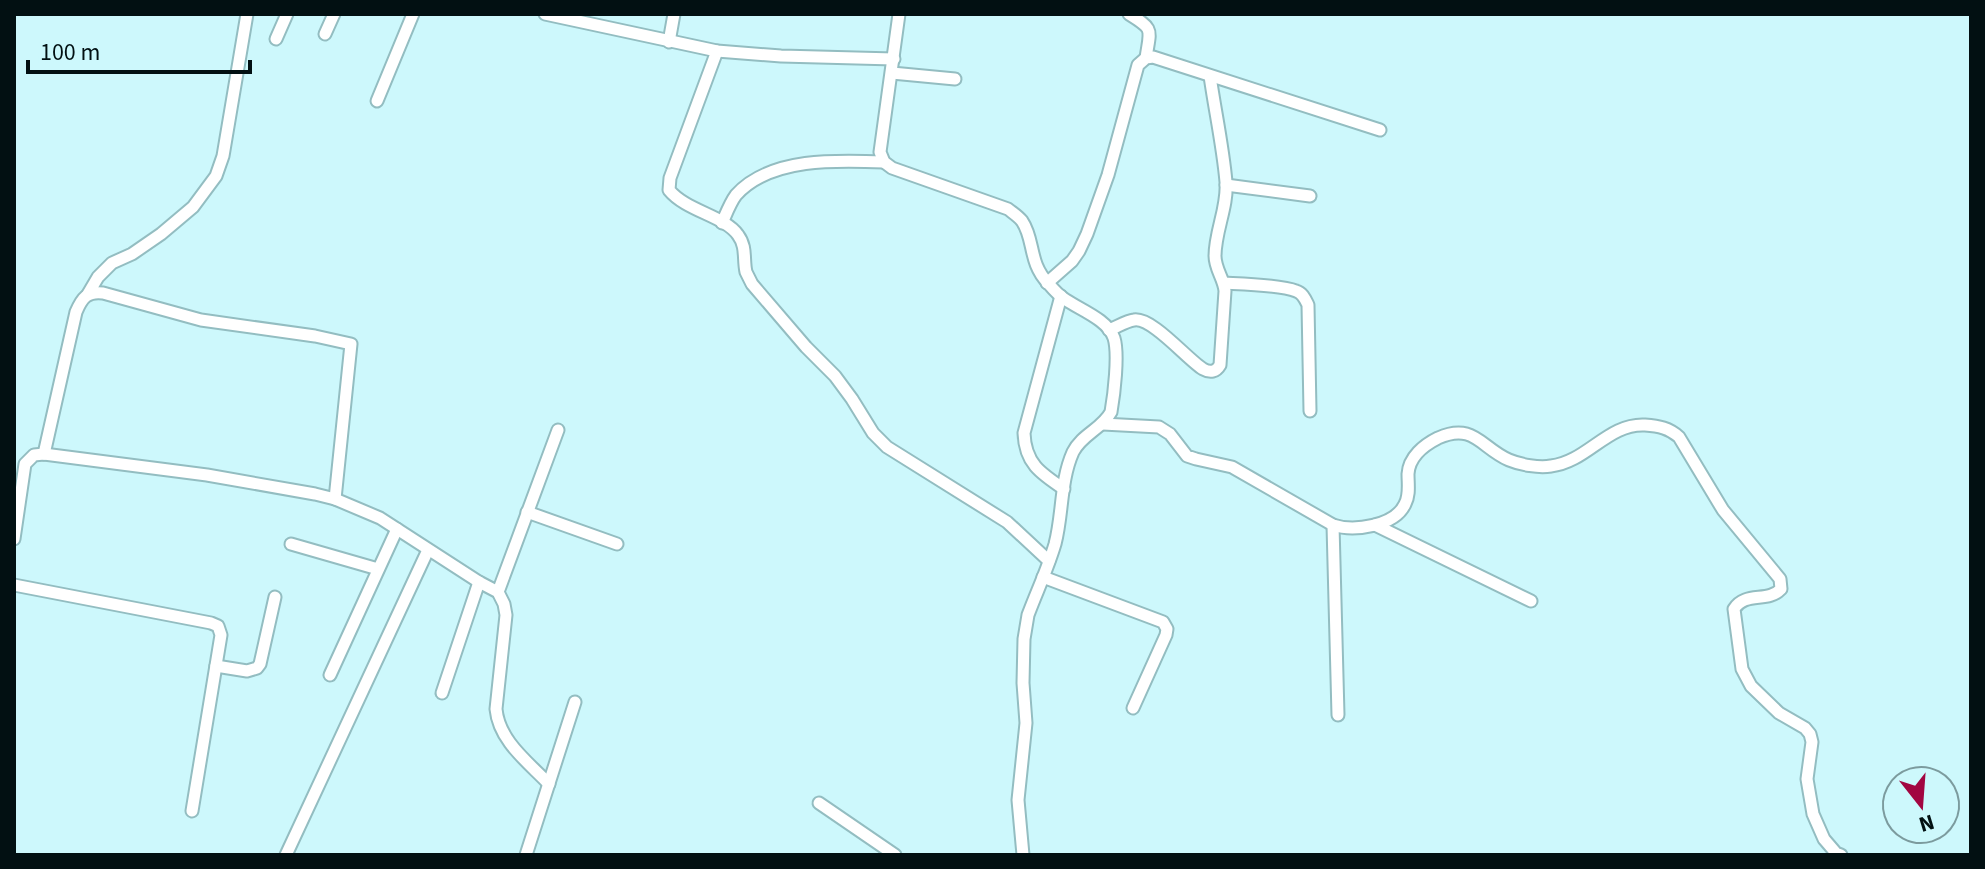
<svg xmlns="http://www.w3.org/2000/svg" width="1985" height="869" font-family="'Source Sans 3',sans-serif">
  <style>
    .lines { fill: none; stroke-linecap: round; stroke-linejoin: round }
    .street-casing { stroke: #93bdc1; stroke-width: 15 }
    .street { stroke: #fff; stroke-width: 11 }
  </style>
  <rect width="100%" height="100%" fill="#cdf8fc"/>
  <g class="lines">
    <g class="street-casing">
      <g id="street">
        <polyline points="545,14 717,51 781,56 894,59"/>
        <path d="M899,14L880,152L884,162L892,168L1008,209C1013,213 1018,216 1022,221C1035,240 1028,262 1048,283C1053,289 1059,296 1066,300C1081,310 1108,320 1114,338C1119,354 1114,395 1111,412C1102,429 1082,434 1073,452C1060,481 1063,514 1055,544C1048,568 1037,591 1028,615L1024,639L1023,683L1026,723L1018,800L1023,855"/>
        <path d="M1129,14C1155,30 1150,29 1146,58"/>
        <polyline points="325,34 334,14"/>
        <polyline points="276,39 287,14"/>
        <polyline points="669,42 674,14"/>
        <path d="M717,51L670,178L669,190C686,211 725,216 738,235C747,247 743,259 746,272C747,274 751,282 752,284L806,347L835,376L852,399L873,433L887,447L1007,522L1049,561"/>
        <polyline points="892,73 955,79"/>
        <polyline points="377,101 413,14"/>
        <polyline points="1226,185 1310,196"/>
        <path d="M722,223C726,214 730,203 736,195C770,157 838,160 884,162"/>
        <polyline points="1047,283 1072,261 1079,251 1087,234 1108,175 1138,65 1146,58 1153,57 1380,130"/>
        <path d="M1224,283C1242,284 1281,285 1296,291C1303,293 1305,299 1308,305L1310,411"/>
        <polyline points="88,294 98,277 112,263 132,254 161,234 193,207 216,176 223,156 247,14"/>
        <path d="M1061,296L1024,433C1025,463 1040,473 1064,489"/>
        <path d="M1109,330C1117,327 1126,321 1134,320C1152,317 1187,359 1203,369C1210,373 1216,372 1220,365L1225,291C1224,279 1215,269 1215,256C1215,231 1228,207 1226,182C1223,147 1215,111 1210,76"/>
        <path d="M1103,424L1159,427L1170,434L1187,456L1196,459L1232,467L1333,525C1354,532 1395,526 1405,504C1410,495 1408,484 1408,474C1409,457 1424,445 1438,438C1474,422 1481,448 1509,460C1521,465 1539,468 1551,466C1587,462 1608,423 1645,425C1659,426 1669,428 1679,437L1723,510L1780,579L1781,589C1768,603 1745,591 1734,609L1742,669L1751,686L1779,713L1805,728L1810,734L1812,742L1807,779L1813,814L1824,839L1836,853L1841,855"/>
        <path d="M44,454L76,312C82,298 87,291 103,293L201,320L315,336L351,344L335,499"/>
        <polyline points="527,512 617,544"/>
        <polyline points="1333,525 1338,715"/>
        <polyline points="1375,525 1531,601"/>
        <path d="M14,539L25,464L34,455L44,454L207,475L315,494L335,499L380,518L479,582L498,592L504,604L506,615L496,709C499,741 528,762 549,784"/>
        <polyline points="291,544 378,569"/>
        <polyline points="1043,577 1163,622 1167,629 1166,635 1133,708"/>
        <polyline points="14,585 211,623 218,626 221,635 192,811"/>
        <polyline points="498,592 558,430"/>
        <polyline points="216,666 247,671 257,668 260,664 275,597"/>
        <polyline points="330,675 397,529"/>
        <polyline points="442,693 479,582"/>
        <polyline points="819,803 895,855"/>
        <polyline points="286,855 428,550"/>
        <polyline points="526,855 575,702"/>
      </g>
    </g>
    <use href="#street" class="street"/>
  </g>
  <rect width="1985" height="869" fill="none" stroke="#021012" stroke-width="32"/>
  <g transform="translate(1921 805) rotate(163)"><circle r="38" fill="#cdf8fc" stroke="#7c9b9e" stroke-width="2"/>
  <path d="M0-6L14 30L0 20L-14 30Z" fill="#a20641"/>
  <text y="-12" font-size="22" font-weight="bold" text-anchor="middle" fill="#021012">N</text>
  </g>
  <path d="M28 60v12h222v-12" fill="none" stroke="#021012" stroke-width="4"/>
  <text x="40" y="60" font-size="24" fill="#021012" stroke="#cdf8fc" stroke-width="6" paint-order="stroke">100 m</text>
</svg>
